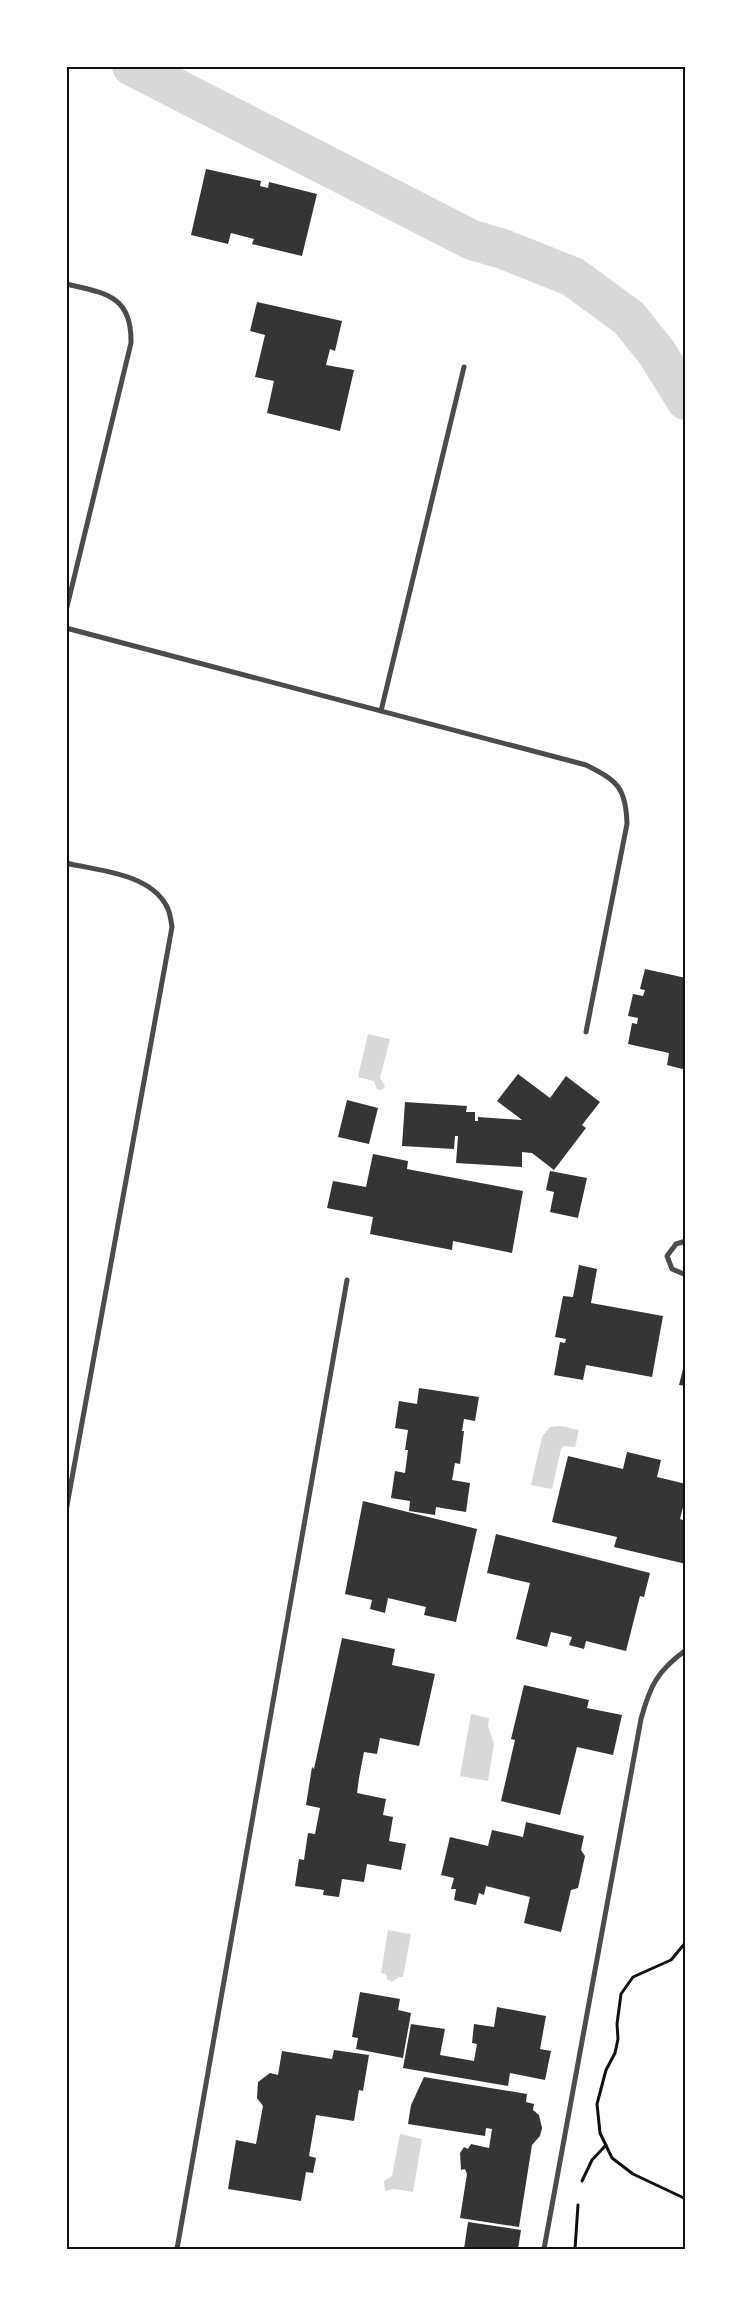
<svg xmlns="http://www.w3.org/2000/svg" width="752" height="2315" font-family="Arial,sans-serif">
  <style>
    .water { fill: #d9d9d9 }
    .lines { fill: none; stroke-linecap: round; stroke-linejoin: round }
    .canal { stroke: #d9d9d9; stroke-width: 40 }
    .building { fill: #353535 }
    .path { stroke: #111; stroke-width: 3 }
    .minor { stroke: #4c4c4c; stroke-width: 5 }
    .neatline { fill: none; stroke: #111; stroke-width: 2 }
  </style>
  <rect width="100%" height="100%" fill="#fff"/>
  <g class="water">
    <polygon points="368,1034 390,1039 380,1078 385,1086 382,1090 377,1089 374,1081 358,1077"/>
    <polygon points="561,1426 579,1430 575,1447 564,1446 561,1449 552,1489 531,1485 542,1437 550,1427"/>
    <polygon points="471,1714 489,1718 488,1726 494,1744 488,1781 460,1776"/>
    <polygon points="388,1930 411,1934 403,1977 399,1977 392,1982 387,1979 386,1974 381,1973"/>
    <polygon points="400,2134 422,2139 413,2192 394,2189 385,2191 384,2181 392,2176"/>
  </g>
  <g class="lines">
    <polyline class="canal" points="132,66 472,240 503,249 573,277 629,318 657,353 686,400"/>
  </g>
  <g class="building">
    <polygon points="206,169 261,181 260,186 268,188 269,182 317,194 302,256 252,244 254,239 231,233 228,244 191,235"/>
    <polygon points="257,302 342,321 335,351 330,349 326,365 354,370 340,431 267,413 274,381 255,377 265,335 250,331"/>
    <polygon points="645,969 686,978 686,1070 667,1065 669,1053 628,1044 632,1023 637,1024 638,1018 628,1016 633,994 643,996 645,990 640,989"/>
    <polygon points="518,1074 550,1098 566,1076 600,1102 582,1125 586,1128 554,1170 532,1153 522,1152 522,1167 456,1163 458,1136 455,1136 454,1149 402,1146 405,1102 467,1106 466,1112 475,1112 475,1121 478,1121 478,1117 522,1120 497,1101"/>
    <polygon points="347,1100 378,1108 369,1144 338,1137"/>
    <polygon points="373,1154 408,1161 407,1169 523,1191 512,1253 453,1241 452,1250 370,1234 373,1217 327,1208 333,1181 366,1187"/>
    <polygon points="550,1171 587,1178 578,1218 550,1212 554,1192 546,1190"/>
    <polygon points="579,1265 597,1269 591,1303 663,1316 652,1377 586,1365 583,1380 554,1375 560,1342 565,1343 566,1339 555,1337 563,1296 573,1297"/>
    <polygon points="685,1361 686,1361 686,1386 679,1385"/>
    <polygon points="419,1388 479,1397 475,1421 464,1419 462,1431 464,1431 460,1464 455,1463 452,1480 470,1483 466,1512 436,1507 435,1515 409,1511 410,1501 391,1498 395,1471 405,1473 408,1450 405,1450 408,1430 395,1428 399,1401 417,1404"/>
    <polygon points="627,1452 661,1460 657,1477 686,1484 686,1495 680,1519 686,1521 686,1564 614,1547 617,1537 552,1522 568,1456 623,1469"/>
    <polygon points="363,1501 477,1529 456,1622 424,1615 426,1607 388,1598 385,1613 370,1609 372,1600 345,1594"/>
    <polygon points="496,1534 650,1573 644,1597 640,1596 626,1651 586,1641 584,1649 569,1645 572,1637 551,1632 547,1647 516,1639 530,1583 487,1573"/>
    <polygon points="342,1638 395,1649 392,1665 435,1674 419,1746 380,1738 377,1754 364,1752 359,1778 357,1793 386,1799 383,1815 393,1817 389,1841 406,1844 401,1870 367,1864 364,1882 342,1879 339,1897 323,1895 324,1890 295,1886 299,1859 304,1860 308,1833 315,1834 320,1808 306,1805 312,1767 314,1769"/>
    <polygon points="524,1685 589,1700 587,1708 622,1715 613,1755 577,1747 560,1815 501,1801 515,1740 511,1739"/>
    <polygon points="526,1822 584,1836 581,1850 585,1856 578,1888 571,1890 561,1932 524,1923 530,1897 486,1886 484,1895 479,1893 476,1905 454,1900 456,1889 451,1889 454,1878 441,1875 450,1837 488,1846 492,1830 523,1837"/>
    <polygon points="360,1992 400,1999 398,2010 411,2013 403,2058 356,2049 358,2038 352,2037"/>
    <polygon points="497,2007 546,2016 540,2049 551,2051 545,2080 510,2073 508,2086 403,2068 411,2024 445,2029 440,2055 474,2061 477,2044 472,2043 474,2024 494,2027"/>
    <polygon points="334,2050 369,2055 363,2091 359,2090 354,2121 316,2115 309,2156 316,2158 313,2173 306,2172 301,2201 228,2189 236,2140 256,2144 263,2106 257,2098 258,2082 270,2073 278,2075 282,2051 332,2059"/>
    <polygon points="424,2077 527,2094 526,2102 534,2104 533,2110 539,2115 542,2128 540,2136 532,2145 519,2227 460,2218 467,2174 465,2169 461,2170 460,2153 464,2147 468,2149 471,2144 489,2148 492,2129 486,2128 485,2136 408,2124 411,2105"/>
    <polygon points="468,2222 521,2230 518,2249 464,2249"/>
  </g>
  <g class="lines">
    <g class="path">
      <polyline points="686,1942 671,1960 633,1977 621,1994 617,2024 618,2039 615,2053 606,2070 597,2104 600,2133 612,2158 633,2174 686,2199"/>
      <polyline points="582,2181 592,2160 606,2145"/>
      <polyline points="575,2249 578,2205"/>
    </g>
    <g class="minor">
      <path d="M66,284C105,293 132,295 131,343L66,611"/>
      <path d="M66,628L586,765C618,781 626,788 627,824L586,1032"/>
      <polyline points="381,711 464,367"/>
      <path d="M66,863C99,871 148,873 166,905C170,911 171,920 172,927L66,1511"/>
      <polyline points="686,1241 676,1244 667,1256 672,1269 686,1275"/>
      <polyline points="177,2249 347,1280"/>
      <path d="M544,2249L641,1719C650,1686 657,1671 686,1650"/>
    </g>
  </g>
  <rect width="752" height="2315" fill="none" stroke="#ffffff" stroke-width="135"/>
  <rect x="68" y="68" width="616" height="2180" class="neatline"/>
</svg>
